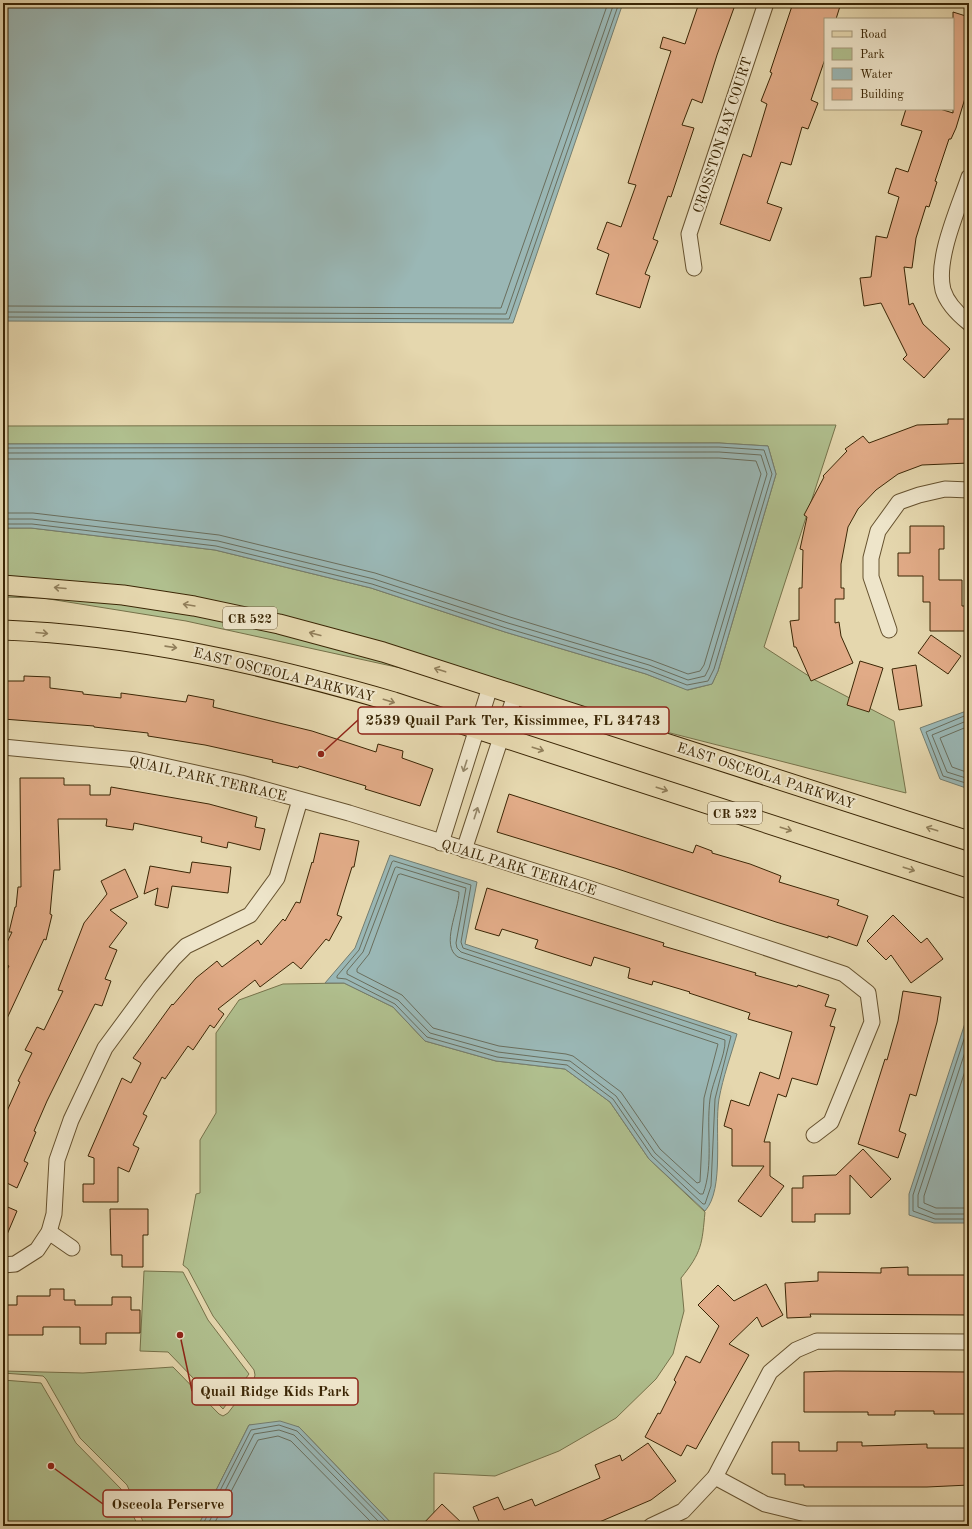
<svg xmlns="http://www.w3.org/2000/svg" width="972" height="1529" font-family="'Old Standard TT',serif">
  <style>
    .green { fill: #b0bf8e; stroke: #76724a }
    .water { fill: #9ab7b5; stroke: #747d6f }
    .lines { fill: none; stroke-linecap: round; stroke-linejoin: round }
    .shore { stroke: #6a6e5d; stroke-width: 1 }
    .building { fill: #e1ab87; stroke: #3b2605 }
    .minor-casing { stroke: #66522f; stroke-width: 17 }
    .major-casing { stroke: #3b2605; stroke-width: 21 }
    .minor { stroke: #eee5ca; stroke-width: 15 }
    .major { stroke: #e5d7ae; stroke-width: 19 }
    .oneway { stroke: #907e5a }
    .oneway2 { stroke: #948668 }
    .labels { text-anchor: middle; stroke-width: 4; stroke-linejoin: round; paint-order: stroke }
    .shield { fill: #eee5ca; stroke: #715f40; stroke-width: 1 }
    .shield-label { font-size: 13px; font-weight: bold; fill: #3b2605 }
    .street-label { font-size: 14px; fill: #3b2605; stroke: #eee5ca }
    .leader { fill: none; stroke: #8f2418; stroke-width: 1.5 }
    .callout-dot { fill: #8f2418; stroke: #eee5ca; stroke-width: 1.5 }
    .callout { fill: #eee5ca; stroke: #8f2418; stroke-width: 1.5 }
    .callout-label { font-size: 15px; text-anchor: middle; font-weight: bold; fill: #3b2605 }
  </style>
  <rect width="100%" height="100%" fill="#e5d7ae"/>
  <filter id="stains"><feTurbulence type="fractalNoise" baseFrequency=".005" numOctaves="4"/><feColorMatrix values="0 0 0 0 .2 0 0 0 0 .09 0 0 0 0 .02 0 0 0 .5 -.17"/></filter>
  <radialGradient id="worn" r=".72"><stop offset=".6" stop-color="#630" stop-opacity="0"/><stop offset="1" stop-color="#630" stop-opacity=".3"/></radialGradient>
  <g class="green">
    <polygon points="836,425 764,647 815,680 894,721 906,793 627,722 124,587 3,577 3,528 31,528 215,550 371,588 505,632 646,674 688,690 712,684 718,671 776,474 768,446 719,443 3,444 3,426"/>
    <path d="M3,593C66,598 130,602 193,614C269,628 344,651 419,672L186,621L43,598L3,597Z"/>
    <path d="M344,983L393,1007L425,1041L496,1061L565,1069L610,1102L649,1159L705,1212C702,1244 702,1252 681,1278L684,1311L673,1354L656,1379L616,1418L559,1451L495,1476L434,1473V1526H394L299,1427L249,1425L198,1526H145L127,1485L80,1438L46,1379L43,1376L3,1373V1371L83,1373L173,1367L219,1414L223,1416L228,1413L254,1379L255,1375L254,1370L213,1316L188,1269L183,1265L196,1194L200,1193V1140L216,1113V1033L239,1000L283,984Z"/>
    <polygon points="144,1271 183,1272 208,1320 249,1374 223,1409 168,1352 140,1351"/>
    <polygon points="3,1380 41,1383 76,1443 121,1489 138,1526 3,1526"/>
  </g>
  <g class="water">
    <polygon points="3,3 623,3 513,323 3,321"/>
    <polygon points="719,443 768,446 776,474 718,671 712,684 687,690 646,674 505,632 371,588 215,550 31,528 3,528 3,444"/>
    <polygon points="969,710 969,789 940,779 920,728"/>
    <path d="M390,855L477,882L465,944L737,1034C731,1055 723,1077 719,1099C714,1129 725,1189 705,1211L649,1159L610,1102L565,1069L496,1061L425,1041L393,1007L344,983H325L355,948Z"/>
    <polygon points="969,1011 969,1223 934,1223 909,1215 909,1194"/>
    <polygon points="280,1421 299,1427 394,1526 198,1526 249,1425"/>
  </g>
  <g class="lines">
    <g class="shore">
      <polyline points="3,306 501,308 608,3"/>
      <polyline points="3,312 506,314 614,3"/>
      <polyline points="3,317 509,319 619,3"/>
      <polyline points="3,448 719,447 764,450 772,474 714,669 708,681 687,685 648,670 506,628 372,584 216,546 32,524 3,524"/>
      <polyline points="3,453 719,452 761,455 767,474 709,668 705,676 688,680 649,665 508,623 374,579 218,541 32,519 3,519"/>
      <polyline points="3,459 719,458 756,461 761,474 704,665 700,671 688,674 651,660 510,617 375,573 219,535 33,513 3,513"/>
      <polyline points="969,714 926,732 943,776 969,784"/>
      <polyline points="969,720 932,735 947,772 969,779"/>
      <polyline points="969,726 940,738 952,767 969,773"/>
      <polygon points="394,861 471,885 461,942 463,948 731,1036 715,1099 711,1186 705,1204 703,1204 652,1156 613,1099 567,1065 497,1057 427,1037 395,1004 346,979 337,978 337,976 359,950 392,862"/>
      <path d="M397,867L466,888L456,943L457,948L461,952L725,1040C726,1055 712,1082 710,1099C706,1130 714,1165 703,1194H700L655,1153L616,1096L570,1061L498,1052L430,1033L398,1000L347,974V971L363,952L395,868Z"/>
      <path d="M401,874L459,892C459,910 440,946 458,957L718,1044L704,1098L700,1182L697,1183L660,1149L621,1092L573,1056L566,1054L499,1046L433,1028L402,995L357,972V969L369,954L398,875Z"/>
      <polyline points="969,1024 913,1195 913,1211 935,1219 969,1219"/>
      <polyline points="969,1040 918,1195 918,1207 935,1214 969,1214"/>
      <polyline points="969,1059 924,1196 924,1203 936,1208 969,1208"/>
      <polyline points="202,1526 251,1430 279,1425 297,1431 390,1526"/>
      <polyline points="207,1526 254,1434 279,1430 294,1435 383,1526"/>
      <polyline points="213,1526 258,1440 278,1436 291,1441 375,1526"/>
    </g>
  </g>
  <g class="building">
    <polygon points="699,3 729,3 735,5 717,55 702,103 692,99 682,125 694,128 671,197 668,196 653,239 658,241 645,274 650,276 640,308 596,294 609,254 597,249 607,222 621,227 636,185 628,183 671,51 660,48 663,37 685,44"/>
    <polygon points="793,3 841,3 836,19 825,19 825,59 811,100 818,103 808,129 802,127 791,165 781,162 767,203 782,208 770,241 720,224 743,154 751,157 767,104 761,101 772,73 770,72"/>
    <polygon points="953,12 969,17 969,85 956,128 951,139 949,139 935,181 937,182 929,207 926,206 916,238 912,268 904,267 909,305 913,303 923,324 950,349 924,378 903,359 907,355 881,303 864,306 860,278 871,277 876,236 887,238 899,197 888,193 896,168 908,172 922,131 901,125 906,109 940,109 953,113"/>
    <polygon points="948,419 969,419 969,463 922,465 898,474 876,490 858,509 848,527 841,564 841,588 844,588 844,599 835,599 835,623 839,622 841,636 853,663 811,681 796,647 794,647 790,621 799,620 799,588 802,588 803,550 800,549 807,517 804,515 824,477 823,476 847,451 845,449 863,436 869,443 917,425 948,424"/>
    <polygon points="910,526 944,526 944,549 939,549 939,580 962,580 962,606 966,606 966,631 930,631 930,602 923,602 923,576 898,576 898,553 910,553"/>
    <polygon points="931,635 961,656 948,674 918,653"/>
    <polygon points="860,661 883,668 869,712 847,705"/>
    <polygon points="916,665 922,706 899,710 892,669"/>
    <polygon points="24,676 50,677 50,688 83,692 83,694 121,698 121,693 186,702 188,695 214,700 213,707 312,731 376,752 378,744 403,751 402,758 433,769 420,806 365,789 366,786 299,766 298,768 272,762 273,760 205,745 148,736 148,733 94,727 94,726 3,719 3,681 24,681"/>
    <polygon points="20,778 64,778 64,785 90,785 90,795 110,795 111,787 209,804 257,817 255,827 265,829 260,850 228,842 227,848 201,842 202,837 134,823 133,830 106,826 107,819 58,819 60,870 54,870 50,914 52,915 46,940 44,939 3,1027 3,977 9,966 3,963 3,951 12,932 9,932 15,907 16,907 18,887 21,887"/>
    <polygon points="509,794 693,853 696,845 712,851 712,853 750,864 781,876 779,882 839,900 837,905 868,916 857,946 828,936 828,938 776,922 615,868 497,832"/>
    <polygon points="320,833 359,841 354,867 352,867 337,915 342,917 329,941 326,939 301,969 293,962 260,987 255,980 218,1009 224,1014 214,1028 210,1025 193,1050 188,1046 165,1079 162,1077 143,1114 147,1116 133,1145 139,1148 129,1172 118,1167 118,1202 83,1202 83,1184 94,1184 94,1158 88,1156 122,1078 131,1083 141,1063 133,1058 172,1004 173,1005 196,978 217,961 222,967 258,940 261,945 283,919 285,921 296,902 300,903 312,862 313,863"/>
    <polygon points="192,862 231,867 228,893 172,886 168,908 155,905 158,888 144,894 150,866 190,873"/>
    <polygon points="125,869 138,897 110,910 127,923 109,947 117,950 105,979 111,981 102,1006 95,1004 47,1101 34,1131 36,1132 24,1161 28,1163 17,1188 3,1181 3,1120 20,1082 18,1081 32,1053 25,1050 37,1027 44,1030 63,991 58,990 84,923 107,894 101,881"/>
    <polygon points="487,888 664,943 663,946 756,973 755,975 797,987 798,985 829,995 825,1006 836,1009 830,1026 835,1027 817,1085 792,1078 786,1097 778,1094 764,1142 770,1142 770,1176 784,1186 761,1217 738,1201 764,1166 732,1166 732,1129 724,1126 731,1100 749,1106 760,1072 779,1079 792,1032 748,1019 750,1013 689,993 690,992 653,981 652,985 628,978 630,968 594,957 591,966 535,948 538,940 502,929 499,936 475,929"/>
    <polygon points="893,915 921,943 927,938 943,959 911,983 891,955 886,960 867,941"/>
    <polygon points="903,991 941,997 937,1022 916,1096 910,1094 899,1131 906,1134 898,1158 858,1144 885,1059 887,1060 898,1021"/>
    <polygon points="863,1149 891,1179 871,1198 850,1175 850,1214 815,1214 815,1222 792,1222 792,1188 803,1188 803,1176 836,1175"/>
    <polygon points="3,1205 17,1211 3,1244"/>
    <polygon points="110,1209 148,1209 148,1235 143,1235 143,1267 122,1267 122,1255 111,1255"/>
    <polygon points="908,1267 908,1275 969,1275 969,1315 810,1314 811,1317 787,1318 785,1283 818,1281 818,1272 881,1273 881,1268"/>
    <polygon points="766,1284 783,1315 762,1327 757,1317 729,1344 749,1355 696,1449 687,1445 681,1456 645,1437 658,1413 660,1414 676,1382 674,1380 686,1356 700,1363 719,1326 698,1305 718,1285 734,1301"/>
    <polygon points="50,1289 64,1289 64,1300 75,1300 75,1305 112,1305 112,1297 131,1297 131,1310 140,1310 140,1333 106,1333 106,1344 80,1344 80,1327 43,1327 43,1335 3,1335 3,1305 17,1305 17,1296 50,1296"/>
    <polygon points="836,1371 969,1372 969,1414 934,1414 934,1411 895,1411 895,1415 868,1415 868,1412 804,1412 804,1372"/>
    <polygon points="772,1442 799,1442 799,1451 837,1451 837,1442 862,1442 862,1446 927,1444 927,1448 969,1448 969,1485 927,1487 804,1487 804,1485 785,1485 785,1474 772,1474"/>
    <polygon points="648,1443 676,1481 651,1500 590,1526 481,1526 473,1507 498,1497 504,1510 532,1499 535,1506 600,1478 595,1465 620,1455 622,1461"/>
    <polygon points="442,1504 465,1526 421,1526"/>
  </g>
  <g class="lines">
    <g class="minor-casing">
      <g id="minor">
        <path d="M969,177C959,207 935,259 943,290C947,303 959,315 969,323"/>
        <polyline points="694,268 689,234 766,3"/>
        <polyline points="889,630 871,577 871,558 878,531 899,502 919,495 945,489 969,490"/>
        <polyline points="3,747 137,760 241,783 349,813 582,886 844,974 868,993 872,1022 831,1122 814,1135"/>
        <polyline points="441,843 490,687"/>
        <polyline points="464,850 515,695"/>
        <polyline points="49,1232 72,1248"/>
        <polyline points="3,1265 15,1264 37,1250 49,1232 54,1214 57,1160 71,1120 105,1048 150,987 173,959 186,946 250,915 277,878 300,800"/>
        <polyline points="715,1477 765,1504 806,1514 969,1514"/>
        <polyline points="651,1526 683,1511 715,1477 770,1372 796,1350 817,1341 969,1342"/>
      </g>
    </g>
    <g class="major-casing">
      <g id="major">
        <polyline points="3,585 123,595 194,606 279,624 383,652 969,841"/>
        <path d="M3,630C137,635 266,665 394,702L969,889"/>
      </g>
    </g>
    <use href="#minor" class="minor"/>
    <use href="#major" class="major"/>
  </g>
  <defs><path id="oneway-shaft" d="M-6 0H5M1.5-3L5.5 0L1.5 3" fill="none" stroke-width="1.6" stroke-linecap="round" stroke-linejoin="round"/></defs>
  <g class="oneway">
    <use href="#oneway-shaft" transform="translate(60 588) rotate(-175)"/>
    <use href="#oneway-shaft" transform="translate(189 605) rotate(-171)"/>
    <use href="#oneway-shaft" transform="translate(42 633) rotate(5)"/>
    <use href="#oneway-shaft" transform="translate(315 634) rotate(-165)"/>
    <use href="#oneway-shaft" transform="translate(171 647) rotate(8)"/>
    <use href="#oneway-shaft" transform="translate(440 670) rotate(-162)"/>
    <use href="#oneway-shaft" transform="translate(389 701) rotate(17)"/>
    <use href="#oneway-shaft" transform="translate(538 749) rotate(18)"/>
    <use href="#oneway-shaft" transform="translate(662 789) rotate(18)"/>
    <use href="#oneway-shaft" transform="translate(786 829) rotate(18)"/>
    <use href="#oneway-shaft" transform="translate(932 829) rotate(-162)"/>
    <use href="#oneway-shaft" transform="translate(909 869) rotate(18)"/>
  </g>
  <g class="oneway2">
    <use href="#oneway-shaft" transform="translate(465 766) rotate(108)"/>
    <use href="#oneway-shaft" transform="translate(476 813) rotate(-72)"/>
  </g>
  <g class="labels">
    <g class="shield">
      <rect x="223" y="607" width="54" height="22" rx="3"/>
      <rect x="708" y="802" width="54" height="22" rx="3"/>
    </g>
    <g class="shield-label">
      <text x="250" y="623">CR 522</text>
      <text x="735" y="818">CR 522</text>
    </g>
    <g class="street-label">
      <text transform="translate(722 135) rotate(-72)" y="5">CROSSTON BAY COURT</text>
      <text transform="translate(284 674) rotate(14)" y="5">EAST OSCEOLA PARKWAY</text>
      <text transform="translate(766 775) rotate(18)" y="5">EAST OSCEOLA PARKWAY</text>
      <text transform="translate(208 778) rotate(13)" y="5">QUAIL PARK TERRACE</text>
      <text transform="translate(519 867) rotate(17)" y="5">QUAIL PARK TERRACE</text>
    </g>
  </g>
  <path class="leader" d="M321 754L358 720M180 1335L192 1391M51 1466L103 1504"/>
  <g class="callout-dot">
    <circle cx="321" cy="754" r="4"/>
    <circle cx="180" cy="1335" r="4"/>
    <circle cx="51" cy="1466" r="4"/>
  </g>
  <g class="callout">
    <rect x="358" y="707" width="311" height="27" rx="4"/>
    <rect x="192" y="1378" width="166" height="27" rx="4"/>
    <rect x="103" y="1490" width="129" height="27" rx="4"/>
  </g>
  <g class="callout-label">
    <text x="513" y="725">2539 Quail Park Ter, Kissimmee, FL 34743</text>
    <text x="275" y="1396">Quail Ridge Kids Park</text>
    <text x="168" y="1509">Osceola Perserve</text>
  </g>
  <rect width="972" height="1529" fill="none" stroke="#e5d7ae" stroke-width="16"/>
  <rect x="4" y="4" width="964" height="1521" fill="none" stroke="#3b2605" stroke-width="2"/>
  <rect x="8" y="8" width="956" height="1513" fill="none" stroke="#3b2605"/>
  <rect x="824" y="18" width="130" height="92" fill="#eee5ca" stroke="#a6997b"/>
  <rect x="832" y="31" width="20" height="6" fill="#e5d7ae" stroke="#a6997b"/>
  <text x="860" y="38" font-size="12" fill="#3b2605">Road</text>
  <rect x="832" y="48" width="20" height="12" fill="#b0bf8e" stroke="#a6997b"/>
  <text x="860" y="58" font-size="12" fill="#3b2605">Park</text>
  <rect x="832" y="68" width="20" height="12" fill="#9ab7b5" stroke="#a6997b"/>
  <text x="860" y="78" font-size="12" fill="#3b2605">Water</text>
  <rect x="832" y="88" width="20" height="12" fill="#e1ab87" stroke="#a6997b"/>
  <text x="860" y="98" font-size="12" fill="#3b2605">Building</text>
  <rect width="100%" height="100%" filter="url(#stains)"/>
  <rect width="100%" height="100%" fill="url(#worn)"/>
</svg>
